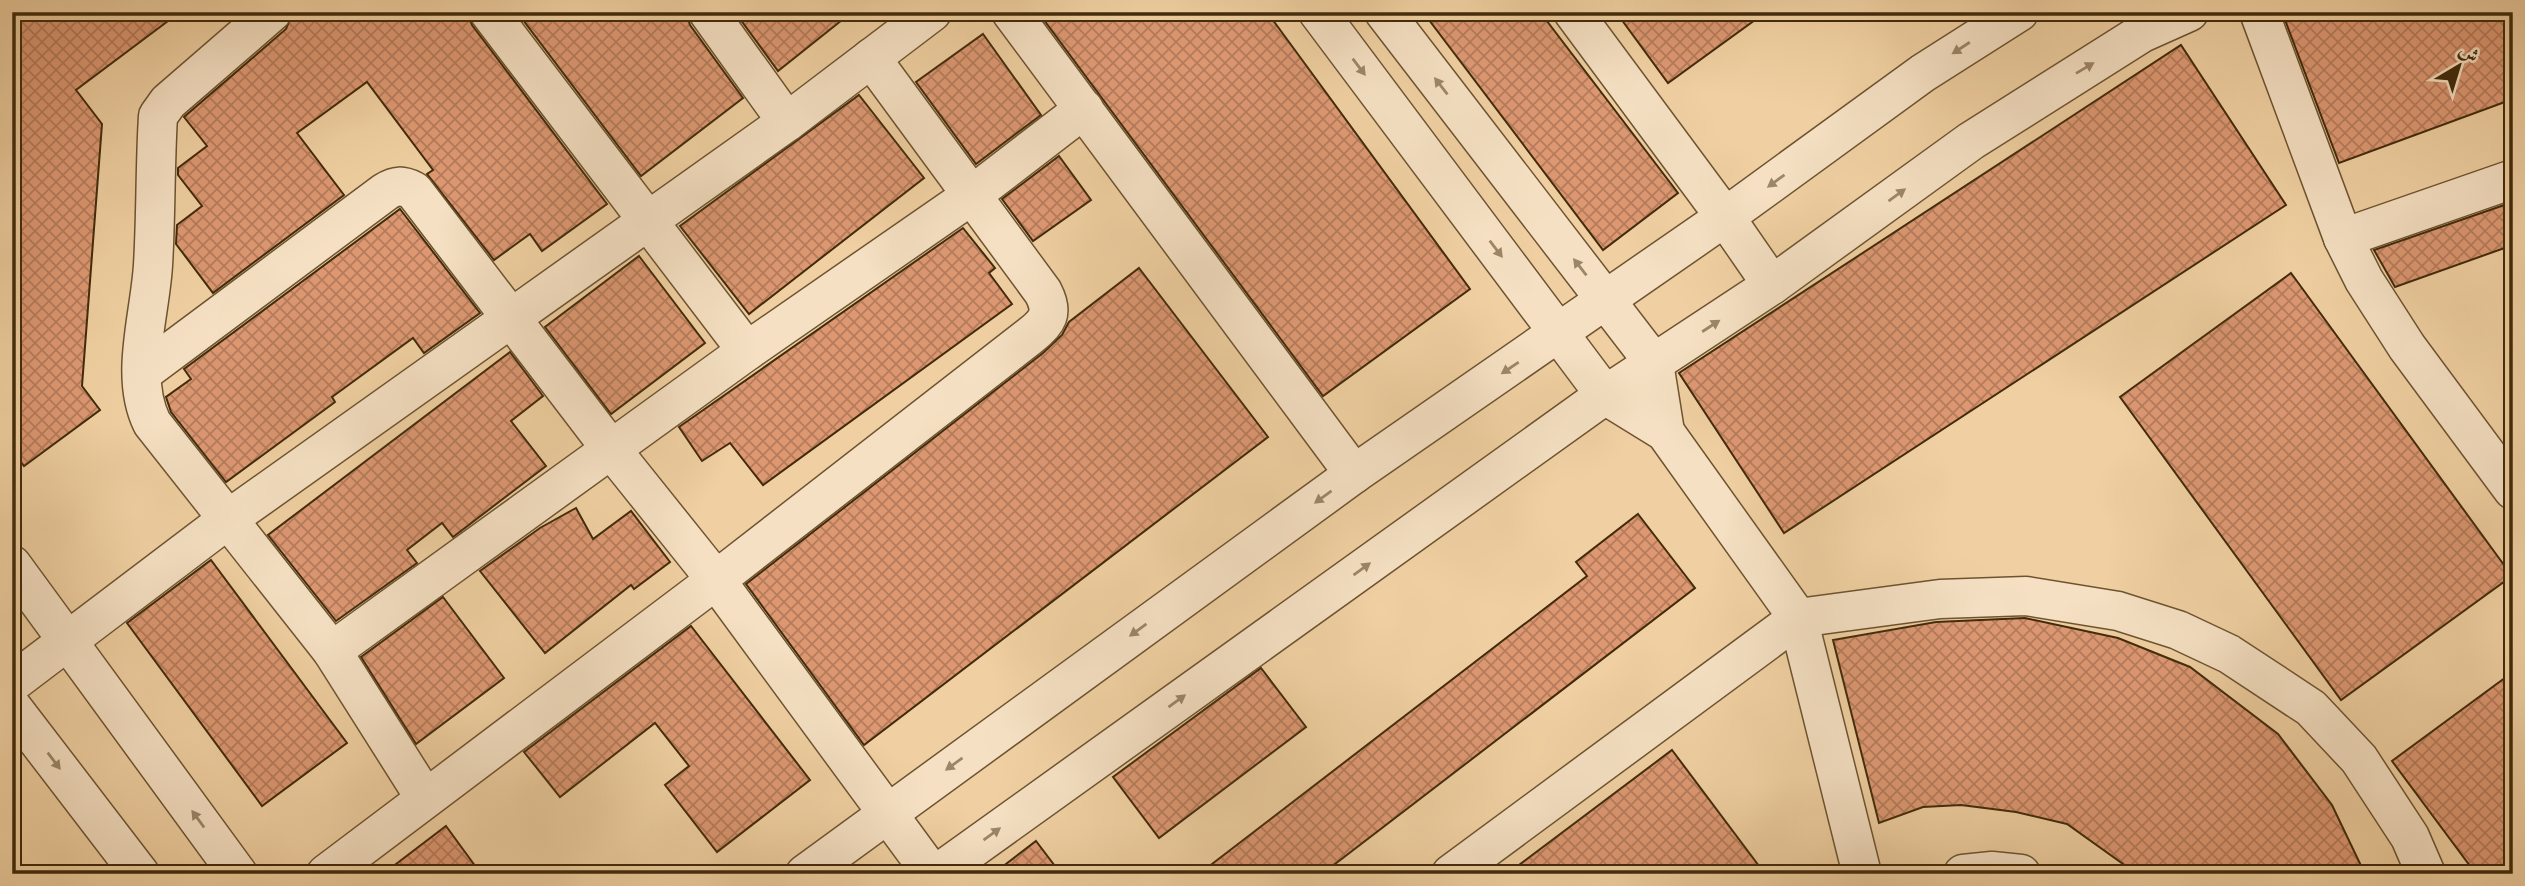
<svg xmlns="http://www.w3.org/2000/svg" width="2525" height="886" font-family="Vollkorn,Amiri,serif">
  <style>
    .building { fill: url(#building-cross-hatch); stroke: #412b0b; stroke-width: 2 }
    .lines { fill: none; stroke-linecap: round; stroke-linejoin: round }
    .minor-casing { stroke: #6d5431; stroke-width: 41 }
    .minor { stroke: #f5e0c3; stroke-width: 38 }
    .oneway { fill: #9b8667 }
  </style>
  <defs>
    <pattern id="building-cross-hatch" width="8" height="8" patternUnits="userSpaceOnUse" patternTransform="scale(1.75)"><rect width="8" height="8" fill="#dd9872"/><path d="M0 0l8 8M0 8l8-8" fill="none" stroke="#b57c5c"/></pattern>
  </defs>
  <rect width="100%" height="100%" fill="#f0d0a2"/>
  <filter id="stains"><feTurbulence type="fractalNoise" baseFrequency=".00286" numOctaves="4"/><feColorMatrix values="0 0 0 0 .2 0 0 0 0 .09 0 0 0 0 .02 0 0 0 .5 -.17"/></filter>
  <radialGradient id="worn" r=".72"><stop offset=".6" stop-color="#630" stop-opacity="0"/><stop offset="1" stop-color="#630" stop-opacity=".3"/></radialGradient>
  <g class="building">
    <polygon points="12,12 180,12 76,90 102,124 82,386 100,410 24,466 12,450"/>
    <polygon points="293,12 468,12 472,25 607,204 542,251 530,234 494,260 427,174 433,170 367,82 297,133 344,195 213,293 176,244 177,225 202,206 178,175 178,168 207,146 184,117 286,29"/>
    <polygon points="517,12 686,12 690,25 743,98 641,176"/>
    <polygon points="735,12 852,12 778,71"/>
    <polygon points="1038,12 1267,12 1470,289 1323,396"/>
    <polygon points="1423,12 1540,12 1678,193 1603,250"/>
    <polygon points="1616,12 1766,12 1668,83"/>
    <polygon points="2282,12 2513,12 2513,99 2339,163"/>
    <polygon points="983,34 1041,115 976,164 916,82"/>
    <polygon points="2181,45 2286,205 1784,533 1679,373"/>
    <polygon points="859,95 924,178 749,314 680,226"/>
    <polygon points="1059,156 1091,200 1033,241 1002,199"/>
    <polygon points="2513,202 2513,245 2395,287 2374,250"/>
    <polygon points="400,209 480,313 424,353 413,338 332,397 335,402 226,482 171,412 166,397 191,379 184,369"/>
    <polygon points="963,228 995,268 989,273 1012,304 763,485 730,443 702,461 679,427"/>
    <polygon points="639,256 705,343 611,414 545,327"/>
    <polygon points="1139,268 1268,437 864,745 746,584 1043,353 1062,335 1069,322"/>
    <polygon points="2291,273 2512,576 2341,700 2120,397"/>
    <polygon points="510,352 543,396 511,421 546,466 453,537 442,523 407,550 417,563 336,621 268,535"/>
    <polygon points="576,508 593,539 631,511 670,562 634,589 631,585 545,653 480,571 540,528"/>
    <polygon points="1638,514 1695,588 1322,874 1199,874 1587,576 1576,562"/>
    <polygon points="211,560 347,743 262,806 127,623"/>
    <polygon points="443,597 504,678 416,744 361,657"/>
    <polygon points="2025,618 2118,638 2190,667 2278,734 2332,805 2365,874 2130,874 2123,864 2067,824 2016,812 1961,805 1923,807 1879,823 1833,640 1936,622"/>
    <polygon points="691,626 810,780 717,852 665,785 689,766 655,723 560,797 524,752"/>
    <polygon points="1261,668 1306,727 1159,838 1113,777"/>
    <polygon points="2513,672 2513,874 2476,874 2392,761"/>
    <polygon points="1672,750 1765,874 1507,874"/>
    <polygon points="446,826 481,874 383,874"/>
    <polygon points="1036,841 1061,874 993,874"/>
  </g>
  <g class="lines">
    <g class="minor-casing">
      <g id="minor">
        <path d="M272,12L168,102L158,116C155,165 156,215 153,265C150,316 129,376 152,423L332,651L425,798"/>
        <polyline points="489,12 747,351"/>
        <polyline points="708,12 787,122"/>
        <polyline points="1011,12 1354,474"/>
        <polyline points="1318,12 1605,395 1665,432 1798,618 1862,874"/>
        <polyline points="1384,12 1654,363 1665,432"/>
        <polyline points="1573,12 1725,217 1772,285"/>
        <polyline points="2259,12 2343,238 2364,280 2407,347 2513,490"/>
        <polyline points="2343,238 2513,179"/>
        <path d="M142,373L385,192C396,185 402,185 414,191L611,449L716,580L932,874"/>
        <polyline points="12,565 238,874"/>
        <polyline points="332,651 747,351 972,195 1084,109"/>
        <polyline points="12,683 227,520 787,122 932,12"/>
        <polyline points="12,707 140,874"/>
        <path d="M326,874L716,580L1030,336C1048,322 1054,313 1043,292L871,58"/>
        <polyline points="805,874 1354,474 1725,217 1923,73 2019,12"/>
        <polyline points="937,874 1605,395 1772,285 1971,141 2142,33 2189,12"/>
        <polyline points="1451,874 1798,618 1940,599 2026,596 2118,611 2178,630 2229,654 2311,708 2359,759 2410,837 2426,874"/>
        <polyline points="1963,874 1992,871 2021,874"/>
      </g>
    </g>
    <use href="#minor" class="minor"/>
  </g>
  <defs><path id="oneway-solid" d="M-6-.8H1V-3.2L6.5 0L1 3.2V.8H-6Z" transform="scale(1.75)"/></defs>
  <g class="oneway">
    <use href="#oneway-solid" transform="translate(1961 48) rotate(147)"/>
    <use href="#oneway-solid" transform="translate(1359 67) rotate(53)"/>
    <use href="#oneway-solid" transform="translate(2085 68) rotate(-31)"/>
    <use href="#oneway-solid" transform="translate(1441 86) rotate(-128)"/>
    <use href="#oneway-solid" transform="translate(1776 181) rotate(144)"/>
    <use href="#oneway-solid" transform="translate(1897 195) rotate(-36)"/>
    <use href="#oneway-solid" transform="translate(1496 249) rotate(53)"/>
    <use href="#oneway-solid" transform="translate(1580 267) rotate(-128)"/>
    <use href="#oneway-solid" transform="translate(1711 326) rotate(-33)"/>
    <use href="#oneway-solid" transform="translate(1510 368) rotate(146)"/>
    <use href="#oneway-solid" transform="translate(1323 497) rotate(144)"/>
    <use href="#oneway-solid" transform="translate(1362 569) rotate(-36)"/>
    <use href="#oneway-solid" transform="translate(1138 630) rotate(144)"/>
    <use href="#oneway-solid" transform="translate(1177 701) rotate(-36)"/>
    <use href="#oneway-solid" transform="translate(54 761) rotate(53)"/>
    <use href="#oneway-solid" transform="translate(954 764) rotate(144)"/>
    <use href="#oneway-solid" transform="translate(198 819) rotate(-126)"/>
    <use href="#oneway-solid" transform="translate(992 834) rotate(-36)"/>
  </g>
  <rect width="2525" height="886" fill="none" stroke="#f0d0a2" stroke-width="42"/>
  <rect x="14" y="14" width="2497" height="858" fill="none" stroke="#412b0b" stroke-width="3.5"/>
  <rect x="21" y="21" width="2483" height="844" fill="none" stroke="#412b0b" stroke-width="2"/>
  <g transform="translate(2459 66) rotate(38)" stroke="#f5e0c3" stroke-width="5" paint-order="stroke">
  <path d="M0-5L12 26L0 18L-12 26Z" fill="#412b0b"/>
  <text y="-10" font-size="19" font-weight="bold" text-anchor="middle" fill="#412b0b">ش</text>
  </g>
  <rect width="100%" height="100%" filter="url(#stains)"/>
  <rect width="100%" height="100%" fill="url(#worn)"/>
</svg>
